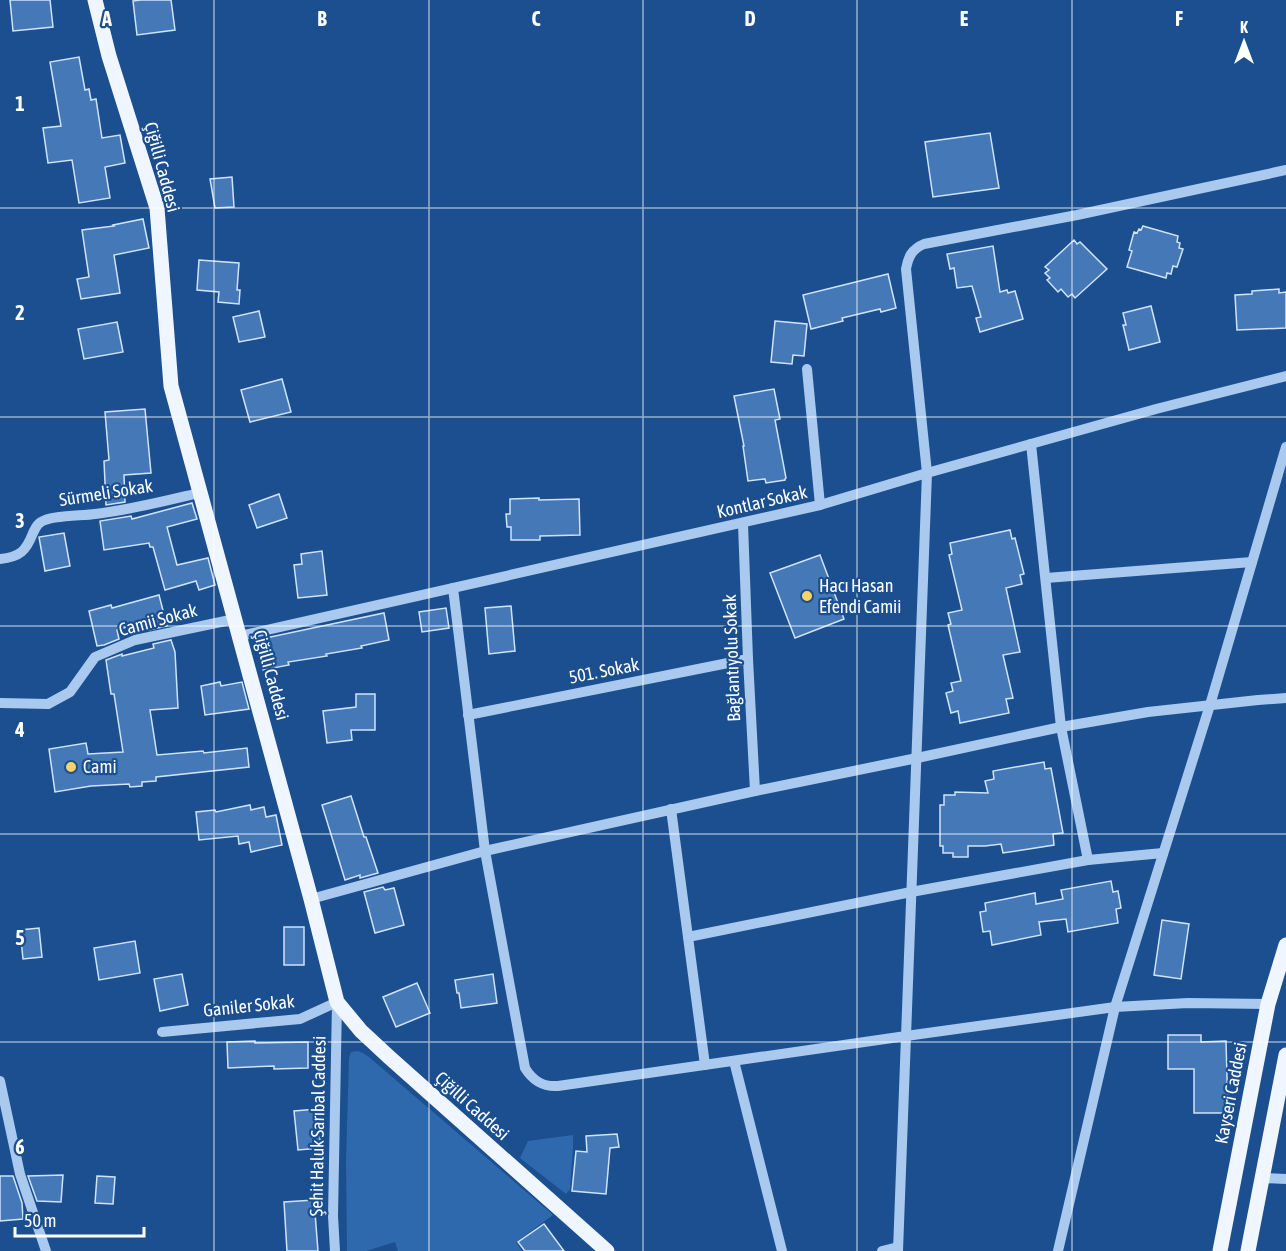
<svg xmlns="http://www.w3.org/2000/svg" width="1286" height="1251" font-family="'Asap Condensed',sans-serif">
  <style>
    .green { fill: #2e69ad }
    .building { fill: #4478b7; stroke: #cfe3fa; stroke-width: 1.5 }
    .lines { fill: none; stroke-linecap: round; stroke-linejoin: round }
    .minor { stroke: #a9c9ee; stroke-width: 10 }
    .major { stroke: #f0f6ff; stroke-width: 15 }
    .grid { fill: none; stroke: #fff; stroke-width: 1.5; stroke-opacity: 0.55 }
    .poi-dot { fill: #ffd166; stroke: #1b4f8f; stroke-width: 2 }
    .labels { text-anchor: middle; stroke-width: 4.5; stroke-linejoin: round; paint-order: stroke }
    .street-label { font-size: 18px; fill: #fff; stroke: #1b4f8f }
    .poi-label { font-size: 18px; fill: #fff; stroke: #1b4f8f; text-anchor: start }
    .grid-label { font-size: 20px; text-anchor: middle; font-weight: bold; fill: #fff; stroke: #1b4f8f; stroke-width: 4.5; stroke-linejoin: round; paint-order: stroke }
  </style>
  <rect width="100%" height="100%" fill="#1b4f8f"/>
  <g class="green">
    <polygon points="358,1051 363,1053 369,1057 553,1215 516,1242 522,1251 398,1251 395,1242 366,1251 347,1251 346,1161 349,1058 351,1052"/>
    <polygon points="573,1135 573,1148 570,1189 566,1194 520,1158 528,1141"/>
  </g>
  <g class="building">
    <polygon points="10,0 50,0 53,27 13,31"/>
    <polygon points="141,0 171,0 175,30 137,35 133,1"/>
    <polygon points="79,57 85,90 89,89 91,100 96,99 102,138 120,135 125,163 105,167 110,198 79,203 72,160 48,163 43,128 61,126 50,62"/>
    <polygon points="990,133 999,188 933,197 925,142"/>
    <polygon points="232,177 234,207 215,208 210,179"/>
    <polygon points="143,219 149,248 114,255 120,293 81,299 77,279 89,277 82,230 114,226 113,225"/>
    <polygon points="1143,226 1178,236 1177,242 1180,243 1179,248 1183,249 1177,267 1173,266 1171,274 1167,273 1166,278 1127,267 1132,251 1129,250 1134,232 1137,233 1139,229 1141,230"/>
    <polygon points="1074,240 1077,244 1080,242 1107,269 1075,298 1072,294 1068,297 1061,289 1058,292 1047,280 1050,278 1045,273 1049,270 1045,267"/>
    <polygon points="993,246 1000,292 1007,290 1008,293 1015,291 1023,319 980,332 976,318 981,317 972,286 957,288 954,268 950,269 947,254"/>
    <polygon points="199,260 239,263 237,290 240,290 239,304 218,302 219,292 197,290"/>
    <polygon points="888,274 896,308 881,312 880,309 842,318 843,321 811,329 803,295"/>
    <polygon points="1279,289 1279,293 1286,292 1286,328 1237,330 1235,295 1252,294 1252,291"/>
    <polygon points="1151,306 1160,342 1129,350 1123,325 1126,325 1123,313"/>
    <polygon points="259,311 265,337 239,342 233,317"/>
    <polygon points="775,321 807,324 804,356 793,355 792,364 771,362"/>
    <polygon points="117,322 123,352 84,359 78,329"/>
    <polygon points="282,379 291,412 250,422 241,390"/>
    <polygon points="774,389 780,419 775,420 786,478 785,479 785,480 766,483 765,479 748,481 743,446 744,446 734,396"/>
    <polygon points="145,409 151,473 124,475 125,502 106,505 104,461 109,460 105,412"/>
    <polygon points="279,494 287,518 257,528 249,505"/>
    <polygon points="539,498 539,500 579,499 580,535 540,536 540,540 511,540 511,527 507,527 506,514 510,514 510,499"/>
    <polygon points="192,503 197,519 167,527 177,565 208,558 215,585 199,590 196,581 165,590 153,547 150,547 149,543 104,550 100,521 131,516 132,519"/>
    <polygon points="1010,530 1012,539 1015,538 1024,574 1020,575 1022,584 1006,588 1020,652 1003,655 1013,698 1006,699 1009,713 960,723 958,711 951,713 946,693 953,691 951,683 961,681 948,625 951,624 948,613 962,610 949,555 952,554 950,543"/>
    <polygon points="64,533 70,566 45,571 39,537"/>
    <polygon points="322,551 327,595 298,598 294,565 302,564 301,554"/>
    <polygon points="820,555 844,619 795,638 770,573"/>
    <polygon points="159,595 167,626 148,630 146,621 117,630 119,639 104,645 97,646 89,611 111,605 112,608"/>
    <polygon points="511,606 515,651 489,654 485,608"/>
    <polygon points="446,608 449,628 422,632 419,612"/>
    <polygon points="384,613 389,640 361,646 362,648 326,654 327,656 288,662 289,665 263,670 256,640"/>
    <polygon points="171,640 175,652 178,708 150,710 157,755 203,751 204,753 247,748 249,767 156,777 156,781 142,782 142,786 130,787 129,784 91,786 55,792 49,749 86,743 88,754 123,752 114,694 111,694 106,660 122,654 122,656 154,648 153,644"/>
    <polygon points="220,682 221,686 242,682 249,709 205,715 201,686"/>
    <polygon points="356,694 375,694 375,730 351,730 352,740 327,743 323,711 356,707"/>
    <polygon points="1044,762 1045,769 1051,768 1063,833 1053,834 1054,845 1003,853 1001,844 985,846 968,846 968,857 953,857 953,853 943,853 943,846 940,846 940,805 944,805 944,795 955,795 955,792 988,793 985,781 994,779 993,771"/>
    <polygon points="351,796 364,837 366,837 378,873 360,878 360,875 345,880 322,805"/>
    <polygon points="250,805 251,810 264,807 266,817 276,815 282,845 251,852 249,842 239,844 238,836 199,840 196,812 215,810 216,812"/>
    <polygon points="1111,881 1113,892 1118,891 1121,908 1116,909 1118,923 1068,932 1066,919 1039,922 1041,935 992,945 990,931 983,932 980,912 986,911 985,903 1035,893 1036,904 1063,899 1061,890"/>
    <polygon points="383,887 385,890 394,888 404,925 375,933 364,892"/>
    <polygon points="1162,920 1189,924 1181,979 1154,975"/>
    <rect x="284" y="927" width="20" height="38"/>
    <polygon points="39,928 42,957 23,959 20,930"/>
    <polygon points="135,941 140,973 99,980 94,948"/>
    <polygon points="182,974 188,1005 160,1011 154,979"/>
    <polygon points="493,974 497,1003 461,1008 459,993 457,993 455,980"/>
    <polygon points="417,983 430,1013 396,1027 383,997"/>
    <polygon points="1168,1035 1201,1035 1201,1042 1226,1041 1228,1113 1194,1113 1194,1069 1168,1069"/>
    <polygon points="255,1041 255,1043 308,1042 308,1068 274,1069 274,1066 228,1068 227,1042"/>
    <polygon points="317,1109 321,1148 298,1150 294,1111"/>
    <polygon points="617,1134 619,1147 610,1148 606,1194 572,1191 576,1151 587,1152 586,1136"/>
    <polygon points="63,1175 61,1202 37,1201 28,1176"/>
    <polygon points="0,1176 13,1176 22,1203 23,1219 0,1221"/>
    <polygon points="97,1176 115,1177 113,1204 95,1203"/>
    <polygon points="314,1200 318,1251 287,1251 284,1202"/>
    <polygon points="544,1224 564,1251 525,1251 518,1242"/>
  </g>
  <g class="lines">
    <g class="minor">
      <polyline points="807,369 820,505"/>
      <polyline points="1031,444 1061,727 1088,860"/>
      <polyline points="743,524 748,659 755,791"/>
      <path d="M0,559C20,557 26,551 33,533C35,529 37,524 41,522C51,515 82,516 95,514C130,510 165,501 199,493"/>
      <polyline points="1046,578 1252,562"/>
      <path d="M453,588L485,851L525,1068C533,1081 543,1087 558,1086L906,1036L1115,1007L1188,1003L1268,1004"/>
      <polyline points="240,636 820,505 927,473 1156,409 1286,376"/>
      <polyline points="0,703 48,704 70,692 95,657 135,640 235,619"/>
      <polyline points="468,715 748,659"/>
      <polyline points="671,809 705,1065"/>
      <polyline points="311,899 485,851 755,791 917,758 1061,727 1148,712 1258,700 1286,698"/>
      <polyline points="688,937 911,892 1088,860 1163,853"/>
      <polyline points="162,1032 300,1019 337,1002 333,1216 335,1251"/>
      <polyline points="734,1061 782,1251"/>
      <polyline points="0,1081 20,1174 46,1251"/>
      <polyline points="1261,1178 1286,1179"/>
      <polyline points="882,1251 898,1247"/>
      <path d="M898,1251L927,473L906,269C908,257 912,249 924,244L1077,215L1286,170"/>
      <polyline points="1058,1251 1115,1007 1210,705 1286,447"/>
    </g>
    <g class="major">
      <polyline points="95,0 109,56 157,208 171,386 311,899 337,1002 361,1031 389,1057 607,1251"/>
      <polyline points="1220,1251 1268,1004 1286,945"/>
      <polyline points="1248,1251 1286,1055"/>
    </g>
  </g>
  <path class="grid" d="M214,0V1251M429,0V1251M643,0V1251M857,0V1251M1072,0V1251M0,208H1286M0,417H1286M0,626H1286M0,834H1286M0,1042H1286"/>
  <g class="poi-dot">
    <circle cx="807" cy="596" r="6"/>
    <circle cx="71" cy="767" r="6"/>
  </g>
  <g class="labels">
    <g class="street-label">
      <text transform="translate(162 167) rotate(75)" y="6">Çiğilli Caddesi</text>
      <text transform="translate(106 493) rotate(-9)" y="6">Sürmeli Sokak</text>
      <text transform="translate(762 502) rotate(-13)" y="6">Kontlar Sokak</text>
      <text transform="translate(158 620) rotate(-15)" y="6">Camii Sokak</text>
      <text transform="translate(732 658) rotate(-92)" y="6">Bağlantıyolu Sokak</text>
      <text transform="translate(604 671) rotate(-11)" y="6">501. Sokak</text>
      <text transform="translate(271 675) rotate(75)" y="6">Çiğilli Caddesi</text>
      <text transform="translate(249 1006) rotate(-6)" y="6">Ganiler Sokak</text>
      <text transform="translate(1231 1093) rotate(-79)" y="6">Kayseri Caddesi</text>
      <text transform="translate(472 1106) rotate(42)" y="6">Çiğilli Caddesi</text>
      <text transform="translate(318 1126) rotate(-89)" y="6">Şehit Haluk Sarıbal Caddesi</text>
    </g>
    <g class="poi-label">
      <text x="819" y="592">Hacı Hasan<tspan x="819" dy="21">Efendi Camii</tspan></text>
      <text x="83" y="773">Cami</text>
    </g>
  </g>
  <g class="grid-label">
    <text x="107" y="26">A</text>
    <text x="322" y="26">B</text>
    <text x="536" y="26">C</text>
    <text x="750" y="26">D</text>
    <text x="964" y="26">E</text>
    <text x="1179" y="26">F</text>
    <text x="20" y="111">1</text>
    <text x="20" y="320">2</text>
    <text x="20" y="528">3</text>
    <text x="20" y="737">4</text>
    <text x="20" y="945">5</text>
    <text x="20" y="1154">6</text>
  </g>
  <g transform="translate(1244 42)" stroke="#1b4f8f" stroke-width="4.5" paint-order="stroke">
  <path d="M0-4.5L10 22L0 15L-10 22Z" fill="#ffffff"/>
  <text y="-9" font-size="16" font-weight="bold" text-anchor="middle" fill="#ffffff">K</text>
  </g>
  <path d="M15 1227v9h129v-9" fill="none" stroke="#ffffff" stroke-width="3"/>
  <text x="24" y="1227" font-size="18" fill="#ffffff" stroke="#1b4f8f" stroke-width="4.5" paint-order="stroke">50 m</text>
</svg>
